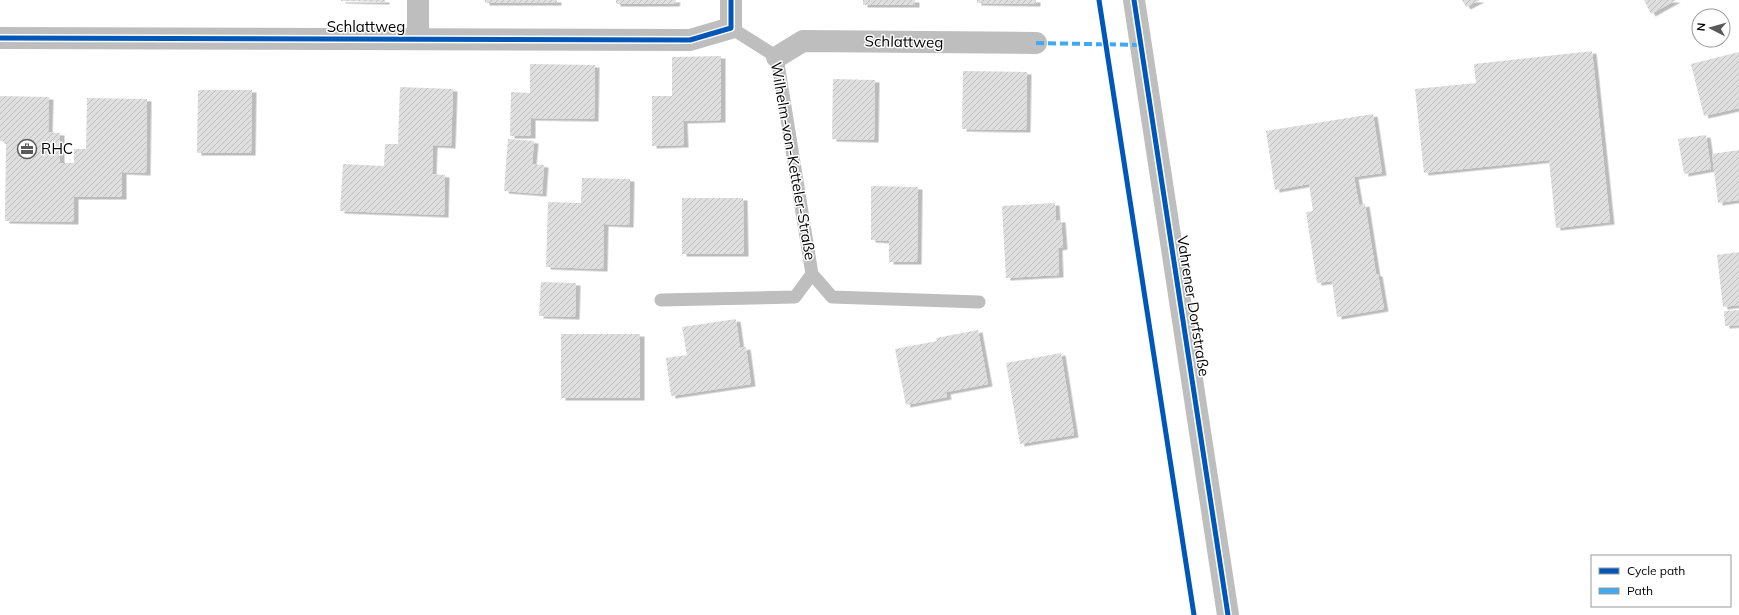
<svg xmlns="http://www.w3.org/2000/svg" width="1739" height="615" font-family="Mulish,sans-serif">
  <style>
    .building { fill: url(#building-hatch); filter: url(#shadow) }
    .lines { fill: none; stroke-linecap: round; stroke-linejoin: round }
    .lane { stroke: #bebebe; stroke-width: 13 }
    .street { stroke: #bebebe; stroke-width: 22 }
    .quiet { stroke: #3fa9f5; stroke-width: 4; stroke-dasharray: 8 4; stroke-linecap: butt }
    .cycleway-casing { stroke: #fff; stroke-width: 8 }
    .cycleway { stroke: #0057b8; stroke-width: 5 }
    .labels { text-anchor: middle; stroke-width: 3; stroke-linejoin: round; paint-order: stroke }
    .street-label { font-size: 15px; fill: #000; stroke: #fff }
    .poi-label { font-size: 15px; fill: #000; stroke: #fff; text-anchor: start }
  </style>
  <defs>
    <pattern id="building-hatch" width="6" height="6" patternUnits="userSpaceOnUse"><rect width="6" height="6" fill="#dfdfdf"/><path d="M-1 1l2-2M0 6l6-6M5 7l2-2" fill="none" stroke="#bebebe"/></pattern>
    <filter id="shadow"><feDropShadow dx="4.5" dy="2.5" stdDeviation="0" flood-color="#0004"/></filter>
  </defs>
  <rect width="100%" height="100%" fill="#fff"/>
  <g class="building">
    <polygon points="341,0 385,0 385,2 341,1"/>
    <rect x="485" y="0" width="72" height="3"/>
    <polygon points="616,0 676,0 675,4 616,4"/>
    <rect x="863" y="0" width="52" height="5"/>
    <polygon points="977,0 1036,0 1036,4 977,3"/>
    <polygon points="1462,0 1480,0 1466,7"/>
    <polygon points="1644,0 1676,0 1651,14"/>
    <polygon points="1592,51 1610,222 1556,228 1549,160 1424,173 1415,89 1476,83 1474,64"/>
    <polygon points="1739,52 1739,108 1704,116 1691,64"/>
    <polygon points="721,56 721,120 683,121 684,145 652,146 652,96 672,96 672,57"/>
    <polygon points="530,64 595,65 594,119 531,118 531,136 510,136 511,92 530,93"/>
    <polygon points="963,71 1027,72 1026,130 962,129"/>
    <polygon points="833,79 875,80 874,140 832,139"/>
    <polygon points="400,87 453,89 451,146 433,145 432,174 445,175 444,215 340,211 343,164 384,166 385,144 398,144"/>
    <polygon points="198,90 252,90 251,153 197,153"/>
    <polygon points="0,96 49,97 48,132 60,133 60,163 74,163 74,149 86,149 87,98 147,99 146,173 122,172 122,197 74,197 74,222 5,221 6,142 0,141"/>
    <polygon points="1373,114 1382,173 1354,177 1359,205 1365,204 1376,274 1378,274 1384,309 1337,317 1332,281 1317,283 1306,212 1313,211 1309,184 1275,190 1266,131"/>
    <polygon points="1706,135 1711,169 1684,174 1678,139"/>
    <polygon points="508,139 534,141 532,164 544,165 542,194 504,191"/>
    <polygon points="1739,150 1739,200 1718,203 1712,154"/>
    <polygon points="582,178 630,179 629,225 604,224 603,269 546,267 548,202 581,203"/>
    <polygon points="871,186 918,187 917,262 889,262 889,241 871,240"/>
    <polygon points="682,198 743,198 744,254 682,254"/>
    <polygon points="1055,203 1056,220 1061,220 1063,247 1058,248 1059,275 1006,278 1002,206"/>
    <polygon points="1739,252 1739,305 1723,307 1717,255"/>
    <polygon points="541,282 576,283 575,317 539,316"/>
    <polygon points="1739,310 1739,325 1725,326 1724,311"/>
    <polygon points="736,319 740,348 746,347 751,384 671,396 666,358 687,355 682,327"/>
    <polygon points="978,330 988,384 946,392 947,397 906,405 895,349 937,341 936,338"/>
    <rect x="561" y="334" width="79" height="64"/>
    <polygon points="1061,353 1074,435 1020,444 1006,363"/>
  </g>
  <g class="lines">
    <g class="lane">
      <polyline points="731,28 777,57 812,274 832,297 979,302"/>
      <polyline points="661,300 795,297 812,274"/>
    </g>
    <g class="street">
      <polyline points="1134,0 1228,615"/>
      <polyline points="0,38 690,40 731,28 731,0"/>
      <polyline points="418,39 418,0"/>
      <polyline points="777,57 803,41 1036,43"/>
    </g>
    <polyline class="quiet" points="1036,43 1141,45"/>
    <g class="cycleway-casing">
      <g id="cycleway">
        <polyline points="1099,0 1194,615"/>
        <polyline points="1134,0 1228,615"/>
        <polyline points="0,38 690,40 731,28 731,0"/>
      </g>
    </g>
    <use href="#cycleway" class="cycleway"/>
  </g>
  <defs>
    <g id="office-ring" transform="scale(1)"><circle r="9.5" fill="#fff" stroke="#595959" stroke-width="1.5"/><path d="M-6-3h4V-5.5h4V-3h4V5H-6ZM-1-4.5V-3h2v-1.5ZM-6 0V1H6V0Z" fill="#595959"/></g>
  </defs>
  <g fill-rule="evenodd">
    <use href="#office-ring" x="27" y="149"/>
  </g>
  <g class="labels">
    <g class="street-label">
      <text x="366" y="32">Schlattweg</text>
      <text transform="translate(904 42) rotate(1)" y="5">Schlattweg</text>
      <text transform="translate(793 161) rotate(80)" y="5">Wilhelm-von-Ketteler-Straße</text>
      <text transform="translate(1193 306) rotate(81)" y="5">Vahrener Dorfstraße</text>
    </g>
    <g class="poi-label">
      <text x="41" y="154">RHC</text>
    </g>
  </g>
  <rect x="1591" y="555" width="140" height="52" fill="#ffffff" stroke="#999999"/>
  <rect x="1599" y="568" width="20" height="6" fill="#0057b8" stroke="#999999"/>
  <text x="1627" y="575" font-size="12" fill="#000000">Cycle path</text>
  <rect x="1599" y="588" width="20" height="6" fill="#3fa9f5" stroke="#999999"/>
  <text x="1627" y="595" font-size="12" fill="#000000">Path</text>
  <g transform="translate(1711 28) rotate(276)"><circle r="19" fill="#ffffff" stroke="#999999"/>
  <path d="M0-3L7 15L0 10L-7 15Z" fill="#595959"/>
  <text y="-6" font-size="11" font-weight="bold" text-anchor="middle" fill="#000000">N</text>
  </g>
</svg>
